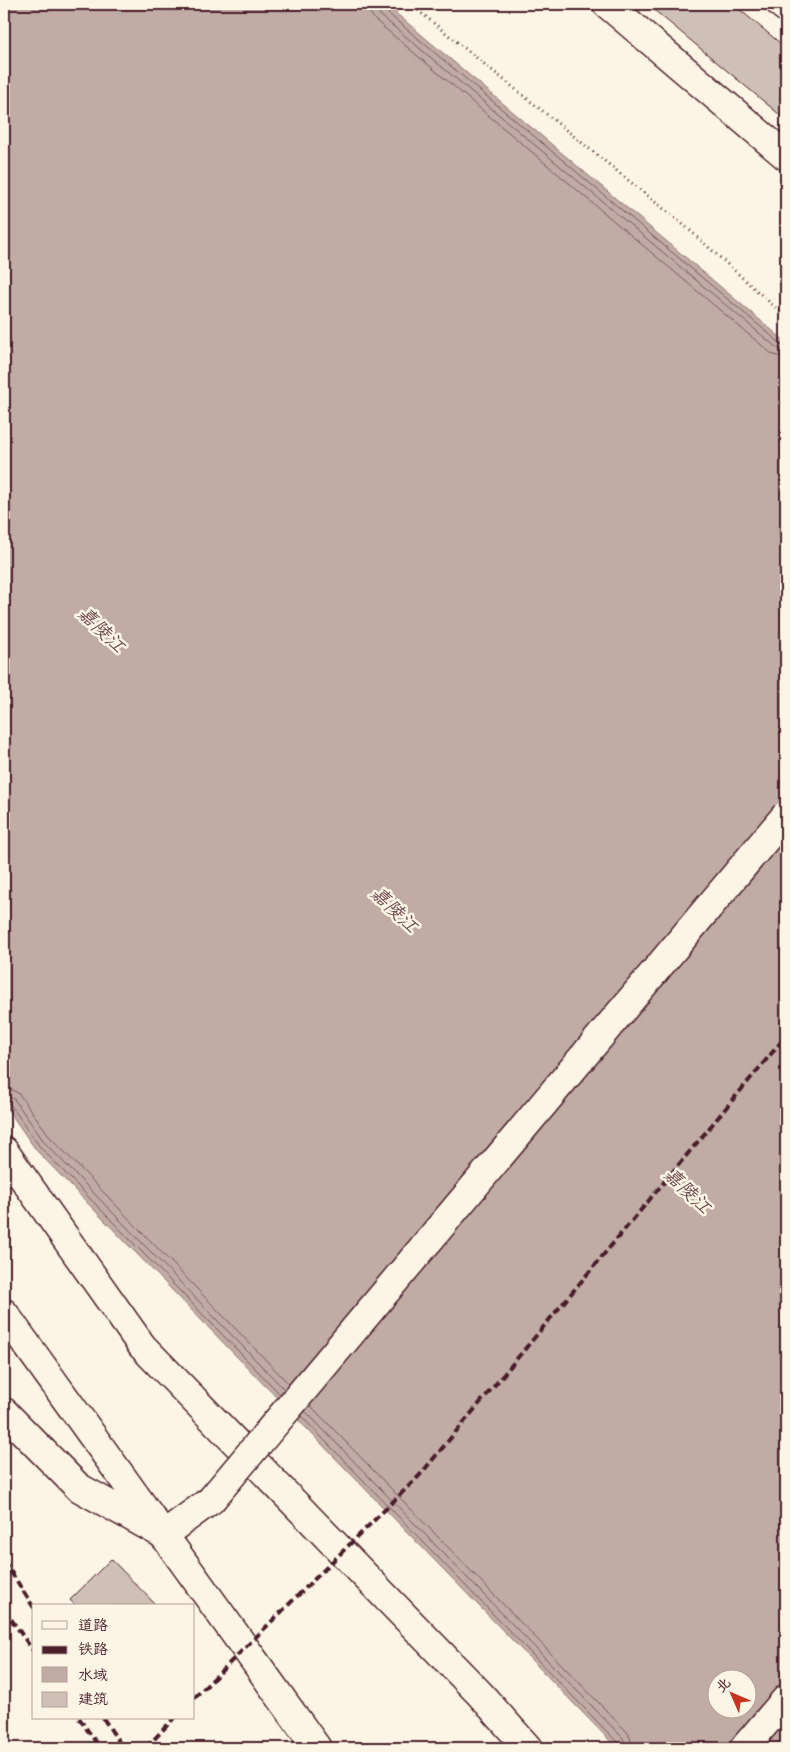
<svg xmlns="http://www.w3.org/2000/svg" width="790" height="1752" font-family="'Gochi Hand','LXGW WenKai TC',sans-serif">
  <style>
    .water { fill: #c0aca5; stroke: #917474; fill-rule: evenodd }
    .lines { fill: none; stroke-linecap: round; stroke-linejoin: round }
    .shore { stroke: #79575c; stroke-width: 1 }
    .building { fill: #cfc0b7; stroke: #4a1f2b }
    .minor-casing { stroke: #4a1f2b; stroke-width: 31 }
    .major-casing { stroke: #4a1f2b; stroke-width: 31 }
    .highway-casing { stroke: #4a1f2b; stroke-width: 31 }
    .path { stroke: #4a1f2b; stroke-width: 3; stroke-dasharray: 1 4; stroke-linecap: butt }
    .minor { stroke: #fcf5e5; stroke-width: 28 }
    .major { stroke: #fcf5e5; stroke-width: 28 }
    .highway { stroke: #fcf5e5; stroke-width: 28 }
    .rail { stroke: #4a1f2b; stroke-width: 4; stroke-dasharray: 8 4; stroke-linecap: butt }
    .minor-bridge-casing { stroke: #4a1f2b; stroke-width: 31; stroke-linecap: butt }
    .minor-bridge { stroke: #fcf5e5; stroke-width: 28 }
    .labels { text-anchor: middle; stroke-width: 5; stroke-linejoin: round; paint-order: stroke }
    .water-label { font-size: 19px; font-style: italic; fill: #6d4950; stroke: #fcf5e5 }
  </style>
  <rect width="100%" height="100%" fill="#fcf5e5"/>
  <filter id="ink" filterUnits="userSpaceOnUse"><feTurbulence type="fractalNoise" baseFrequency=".02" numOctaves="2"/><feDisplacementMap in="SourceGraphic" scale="10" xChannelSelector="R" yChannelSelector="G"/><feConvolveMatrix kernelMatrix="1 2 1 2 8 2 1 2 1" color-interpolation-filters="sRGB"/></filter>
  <g filter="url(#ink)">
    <path class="water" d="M4,4H385L786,342V1748H617L36,1150L4,1104ZM718,1680H748V1710H718Z"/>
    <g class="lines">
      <g class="shore">
        <polyline points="368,4 370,13 375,20 772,354 786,359"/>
        <polyline points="376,4 380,15 777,348 786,351"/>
        <polyline points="382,4 384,10 781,344 786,345"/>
        <polyline points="4,1088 13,1090 19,1094 51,1138 289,1384"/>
        <polyline points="4,1096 14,1099 45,1143 284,1389"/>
        <polyline points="4,1102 10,1104 40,1147 280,1394"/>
        <polyline points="310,1405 628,1733 634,1748"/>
        <polyline points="305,1411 623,1738 626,1748"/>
        <polyline points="301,1416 618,1743 620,1748"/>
      </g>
    </g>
    <g class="building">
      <polygon points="647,4 733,4 786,48 786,120"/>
      <polygon points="111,1559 157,1606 76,1606 70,1600"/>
    </g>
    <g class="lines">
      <g class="minor-casing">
        <g id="minor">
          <polyline points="607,4 786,156"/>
          <polyline points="781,4 786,8"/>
          <polyline points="4,1313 317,1748"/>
          <polyline points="4,1412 78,1487 157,1531"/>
          <polyline points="163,1535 211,1500"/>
        </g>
      </g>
      <g class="major-casing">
        <polyline id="major" points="744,1748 786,1699"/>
      </g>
      <g class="highway-casing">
        <polyline id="highway" points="4,1151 142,1346 480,1694 528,1748"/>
      </g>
      <polyline class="path" points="410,4 685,226 786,317"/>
      <use href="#minor" class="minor"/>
      <use href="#major" class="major"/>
      <use href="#highway" class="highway"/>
      <g class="rail">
        <polyline points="4,1561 34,1608"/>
        <polyline points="4,1609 34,1652"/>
        <polyline points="194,1698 419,1476 786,1036"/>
        <polyline points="79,1718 100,1748"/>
        <polyline points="103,1718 123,1748"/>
        <polyline points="146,1748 174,1718"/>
      </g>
      <g class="minor-bridge-casing">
        <polyline id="minor-bridge" points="211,1500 786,815"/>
      </g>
      <use href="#minor-bridge" class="minor-bridge"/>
    </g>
  </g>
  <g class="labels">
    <g class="water-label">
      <text transform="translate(102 629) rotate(44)" y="7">嘉陵江</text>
      <text transform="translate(395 909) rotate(44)" y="7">嘉陵江</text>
      <text transform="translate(688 1190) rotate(44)" y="7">嘉陵江</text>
    </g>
  </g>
  <rect width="790" height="1752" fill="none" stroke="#fcf5e5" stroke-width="20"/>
  <rect x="10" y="10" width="770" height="1732" fill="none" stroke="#4a1f2b" stroke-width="2" filter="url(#ink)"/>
  <rect x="32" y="1604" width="162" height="115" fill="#fcf5e5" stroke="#b59f9b"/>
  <rect x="42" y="1621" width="25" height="8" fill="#fcf5e5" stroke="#b59f9b"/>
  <text x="78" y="1630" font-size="15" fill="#4a1f2b">道路</text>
  <rect x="42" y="1646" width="25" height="8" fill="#4a1f2b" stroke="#b59f9b"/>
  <text x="78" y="1654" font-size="15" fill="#4a1f2b">铁路</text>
  <rect x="42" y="1667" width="25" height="15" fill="#c0aca5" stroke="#b59f9b"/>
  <text x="78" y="1680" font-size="15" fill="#4a1f2b">水域</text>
  <rect x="42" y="1692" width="25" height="15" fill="#cfc0b7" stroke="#b59f9b"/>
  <text x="78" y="1704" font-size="15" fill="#4a1f2b">建筑</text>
  <g transform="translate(732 1694) rotate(315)"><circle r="24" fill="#fcf5e5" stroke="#b59f9b"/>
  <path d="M0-4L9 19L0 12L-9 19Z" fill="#c8321e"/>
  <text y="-8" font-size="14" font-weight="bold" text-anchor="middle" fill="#4a1f2b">北</text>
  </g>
</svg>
